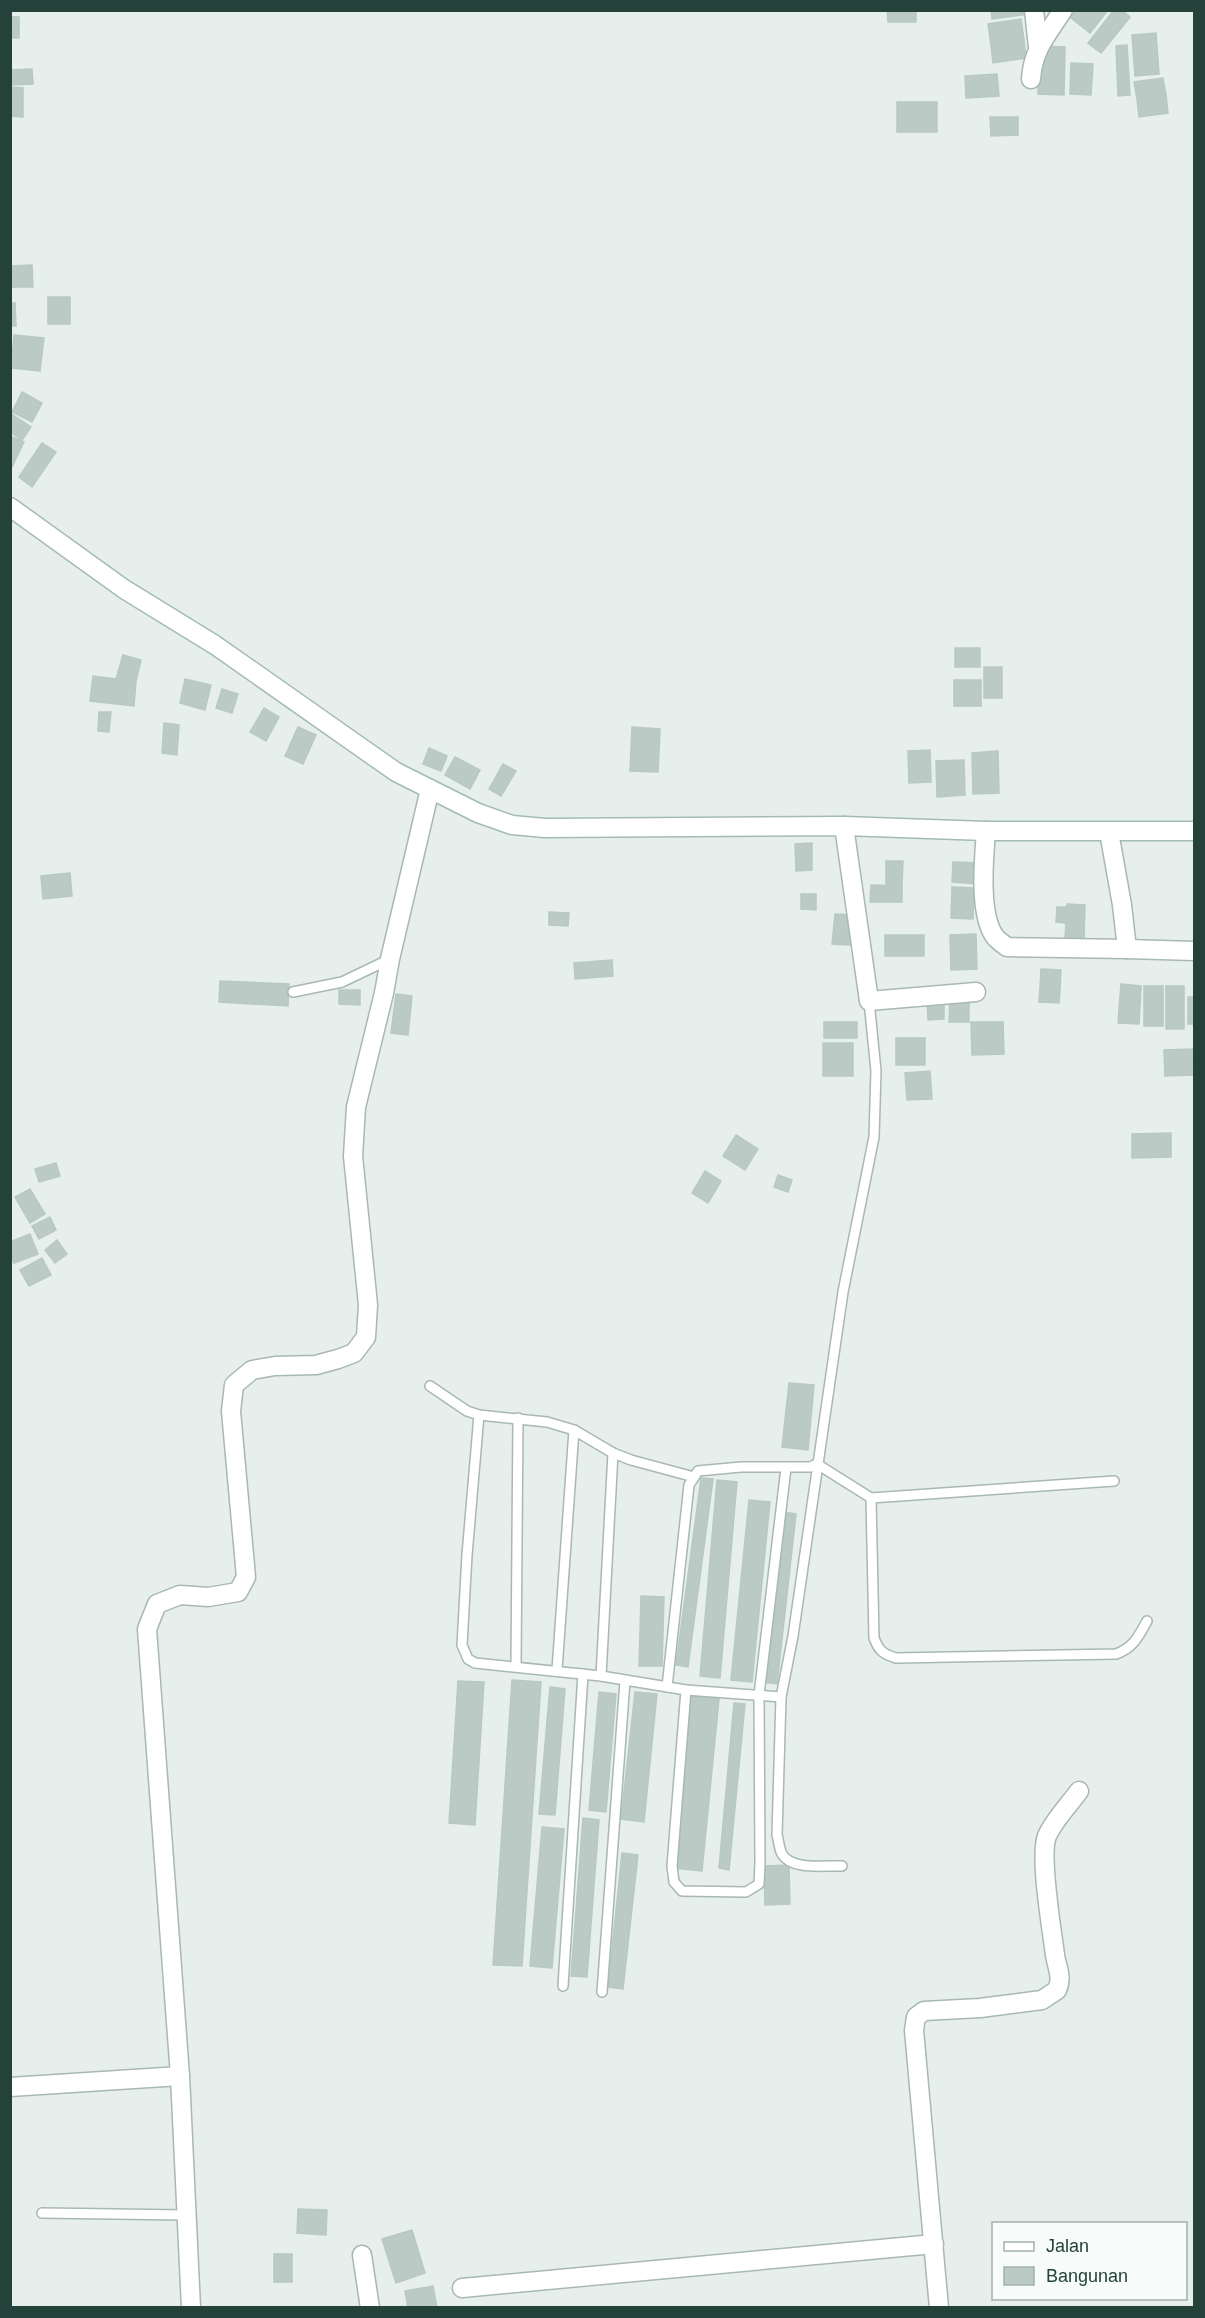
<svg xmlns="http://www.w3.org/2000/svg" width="1205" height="2318" font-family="Arial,sans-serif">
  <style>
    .building { fill: #bbcac4; stroke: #b8c9c2; stroke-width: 1.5 }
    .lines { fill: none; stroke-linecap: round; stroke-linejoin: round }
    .lane-casing { stroke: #a8b8b2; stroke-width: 12 }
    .street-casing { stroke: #a8b8b2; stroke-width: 21 }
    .secondary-casing { stroke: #a4bbb3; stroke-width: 21 }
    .lane { stroke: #fff; stroke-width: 9 }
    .street { stroke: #fff; stroke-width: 18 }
    .secondary { stroke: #fff; stroke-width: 18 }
  </style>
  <rect width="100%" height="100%" fill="#e6efeb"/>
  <g class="building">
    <polygon points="887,10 916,10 916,22 888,22"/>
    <polygon points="991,10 1027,10 1028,14 992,19"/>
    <polygon points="1075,10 1108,10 1090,33 1070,17"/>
    <polygon points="1114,10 1122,10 1130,17 1101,53 1088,43"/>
    <rect x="10" y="17" width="9" height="21"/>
    <polygon points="1021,19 1024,40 991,45 988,24"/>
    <polygon points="1156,33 1159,74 1135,76 1132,35"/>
    <polygon points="1024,40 1026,58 993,63 991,45"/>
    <polygon points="1127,45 1130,95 1118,96 1116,46"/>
    <polygon points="1039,46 1065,47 1064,95 1038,94"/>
    <polygon points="1071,63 1093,64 1091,95 1070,94"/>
    <polygon points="32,69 33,84 10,85 10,70"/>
    <polygon points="997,74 999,96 966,98 965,76"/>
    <polygon points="1163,78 1166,95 1137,99 1134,82"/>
    <polygon points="10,87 23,88 23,117 10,116"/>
    <polygon points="1166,95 1168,113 1139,117 1137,99"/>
    <rect x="897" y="102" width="40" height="30"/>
    <polygon points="990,117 1018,117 1018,135 991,136"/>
    <polygon points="32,265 33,287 10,287 10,266"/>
    <rect x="48" y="297" width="22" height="27"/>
    <polygon points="10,303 15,303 16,326 10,326"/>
    <polygon points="14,335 44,338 40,371 11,368"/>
    <polygon points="22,392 42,403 32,422 12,412"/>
    <polygon points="10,413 31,427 22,440 10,432"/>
    <polygon points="10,436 24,442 12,467 10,466"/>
    <polygon points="42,443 56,452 32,487 19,477"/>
    <rect x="955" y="648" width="25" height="19"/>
    <polygon points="123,655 141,660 136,681 134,706 90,701 93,676 116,679"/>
    <rect x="984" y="667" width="18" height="31"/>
    <polygon points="185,679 211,685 205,710 180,703"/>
    <rect x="954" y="680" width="27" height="26"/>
    <polygon points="222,689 238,694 232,713 216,708"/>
    <polygon points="264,708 279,717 266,741 250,732"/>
    <polygon points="99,712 111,712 109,732 98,731"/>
    <polygon points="164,723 179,725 177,755 162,753"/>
    <polygon points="298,727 316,735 303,764 285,756"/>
    <polygon points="632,727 660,729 658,772 630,771"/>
    <polygon points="429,748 447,756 441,771 423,764"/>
    <polygon points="930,750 931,782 909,783 908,751"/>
    <polygon points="998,751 999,793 973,794 972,753"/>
    <polygon points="455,757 480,770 470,789 445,775"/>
    <polygon points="964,760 965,795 937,797 936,761"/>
    <polygon points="503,764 516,771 501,796 489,789"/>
    <polygon points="812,843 812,870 796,871 795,844"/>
    <polygon points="886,861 903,861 902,885 886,884"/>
    <polygon points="953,862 981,863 980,884 952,882"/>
    <polygon points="70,873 72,896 43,899 41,876"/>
    <polygon points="871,885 902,886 902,902 870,902"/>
    <polygon points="952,887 974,888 973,919 951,918"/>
    <polygon points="801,894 816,894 816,910 801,909"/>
    <polygon points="1067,904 1085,905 1084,940 1065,939 1066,923 1056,922 1057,907 1067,907"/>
    <polygon points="549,912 569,913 568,926 549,925"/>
    <polygon points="835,914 853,915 850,945 832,944"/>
    <polygon points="976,934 977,969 951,970 950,935"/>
    <rect x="885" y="935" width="39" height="21"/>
    <polygon points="612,960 613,976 575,979 574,963"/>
    <polygon points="1041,969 1061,970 1060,989 1040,988"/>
    <polygon points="220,981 289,984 288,1006 219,1002"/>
    <polygon points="1121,984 1141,986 1139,1024 1118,1023"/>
    <rect x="1144" y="986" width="19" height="40"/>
    <rect x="1166" y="986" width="18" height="43"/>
    <polygon points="1040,988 1060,989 1059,1003 1039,1002"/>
    <polygon points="339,990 360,990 360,1005 339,1004"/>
    <polygon points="396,994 412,996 408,1035 391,1033"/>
    <rect x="1188" y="997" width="6" height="27"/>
    <polygon points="950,998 969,999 969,1022 949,1022"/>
    <polygon points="944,999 944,1019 928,1020 927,1000"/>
    <rect x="824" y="1022" width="33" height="16"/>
    <polygon points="971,1022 1003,1022 1004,1054 972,1055"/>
    <rect x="896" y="1038" width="29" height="27"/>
    <rect x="823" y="1043" width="30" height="33"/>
    <polygon points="1193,1049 1194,1075 1165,1076 1164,1050"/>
    <polygon points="930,1071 932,1099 907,1100 905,1073"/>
    <polygon points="1171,1133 1171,1157 1132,1158 1132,1134"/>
    <polygon points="736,1135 758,1149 745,1170 723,1156"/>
    <polygon points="56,1163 60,1176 39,1182 35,1169"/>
    <polygon points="705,1171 721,1181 708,1203 692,1193"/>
    <polygon points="778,1175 792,1180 788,1192 774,1187"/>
    <polygon points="30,1189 45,1214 30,1223 15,1197"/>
    <polygon points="50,1217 56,1230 39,1239 32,1226"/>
    <polygon points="30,1234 38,1254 14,1263 10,1253 10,1242"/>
    <polygon points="57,1240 67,1254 55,1263 45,1250"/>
    <polygon points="42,1258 51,1275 29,1286 20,1270"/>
    <polygon points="789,1383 814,1385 808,1450 782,1447"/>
    <polygon points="701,1478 713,1479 688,1667 676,1665"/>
    <polygon points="717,1480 737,1482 720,1678 700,1676"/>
    <polygon points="749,1500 770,1502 752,1682 731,1680"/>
    <polygon points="782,1512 796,1514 777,1684 763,1682"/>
    <polygon points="641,1596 664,1597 662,1666 639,1666"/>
    <polygon points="512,1680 541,1682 522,1966 493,1965"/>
    <polygon points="458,1681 484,1682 475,1825 449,1823"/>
    <polygon points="550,1687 565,1689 555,1815 539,1814"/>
    <polygon points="599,1692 616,1694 606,1812 589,1810"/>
    <polygon points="635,1692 657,1694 644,1822 621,1819"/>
    <polygon points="691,1696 719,1699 702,1871 674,1868"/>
    <polygon points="734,1703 745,1704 729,1870 719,1868"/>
    <polygon points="583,1818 599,1820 587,1977 571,1976"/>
    <polygon points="542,1827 564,1829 552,1968 530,1966"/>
    <polygon points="622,1853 638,1855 623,1989 608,1987"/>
    <polygon points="789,1865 790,1904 765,1905 764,1866"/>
    <polygon points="298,2209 327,2210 326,2235 297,2233"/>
    <polygon points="412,2230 425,2273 396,2283 382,2239"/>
    <rect x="274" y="2254" width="18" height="28"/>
    <polygon points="433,2286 437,2308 408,2308 405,2291"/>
  </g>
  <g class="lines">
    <g class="lane-casing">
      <g id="lane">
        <polyline points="293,992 342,982 390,959"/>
        <polyline points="430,1386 467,1411 479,1415 547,1422 574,1430 613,1453 631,1460 694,1477"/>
        <polyline points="479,1415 467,1555 462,1645 468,1659 475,1663 601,1676 686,1690 781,1697"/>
        <polyline points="871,1498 1114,1481"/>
        <polyline points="516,1666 518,1418"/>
        <polyline points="557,1670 574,1430"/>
        <polyline points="601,1676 613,1453"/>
        <path d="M667,1687L689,1485L698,1471L741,1467H810L817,1464L871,1498L874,1638C879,1651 883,1654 896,1658L1116,1654C1133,1648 1139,1636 1147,1621"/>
        <polyline points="686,1690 672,1866 674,1882 682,1891 746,1892 759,1884 760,1863 759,1695 786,1468"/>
        <path d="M842,1866C826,1865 792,1871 782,1854C779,1849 779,1841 777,1835L781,1697L793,1636L843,1292L874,1137L876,1071L869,1001"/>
        <polyline points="563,1986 583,1674"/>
        <polyline points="602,1992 625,1681"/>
        <polyline points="42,2213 186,2215"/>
      </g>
    </g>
    <g class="street-casing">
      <g id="street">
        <polyline points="1034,10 1038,47"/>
        <path d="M1031,79C1033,49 1047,35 1063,10"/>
        <polyline points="844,826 869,1001 976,992"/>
        <path d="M986,831C984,857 978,917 996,938C999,941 1003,944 1007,947L1127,949L1122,905L1109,832"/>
        <polyline points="1127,949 1194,951"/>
        <polyline points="10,2087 180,2076"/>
        <polyline points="362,2255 370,2308"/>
        <polyline points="462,2288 934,2244"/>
        <polyline points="191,2308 180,2076 147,1629 157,1604 180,1595 208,1597 238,1592 246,1577 231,1411 234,1385 252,1370 275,1366 316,1365 338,1359 354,1353 366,1337 368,1305 353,1156 356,1107 384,993 390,959 430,789"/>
        <path d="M939,2308L914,2030L916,2017L924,2011L980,2008L1042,2000L1057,1990C1063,1977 1057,1968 1055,1955C1052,1930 1039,1856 1047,1836C1054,1820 1069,1805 1079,1791"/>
      </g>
    </g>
    <g class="secondary-casing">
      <polyline id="secondary" points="10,507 124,589 215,645 396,772 478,813 512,825 545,828 844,826 986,831 1194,831"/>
    </g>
    <use href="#lane" class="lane"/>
    <use href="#street" class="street"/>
    <use href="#secondary" class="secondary"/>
  </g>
  <rect width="1205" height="2318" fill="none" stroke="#24423a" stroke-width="24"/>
  <rect x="992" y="2222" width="195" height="78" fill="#f7fbf9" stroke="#a3b1ad" stroke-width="1.5"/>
  <rect x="1004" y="2242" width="30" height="9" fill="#ffffff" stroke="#a3b1ad" stroke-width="1.5"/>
  <text x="1046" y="2252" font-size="18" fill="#24423a">Jalan</text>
  <rect x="1004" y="2267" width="30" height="18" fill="#bbcac4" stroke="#a3b1ad" stroke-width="1.5"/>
  <text x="1046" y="2282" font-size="18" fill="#24423a">Bangunan</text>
</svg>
